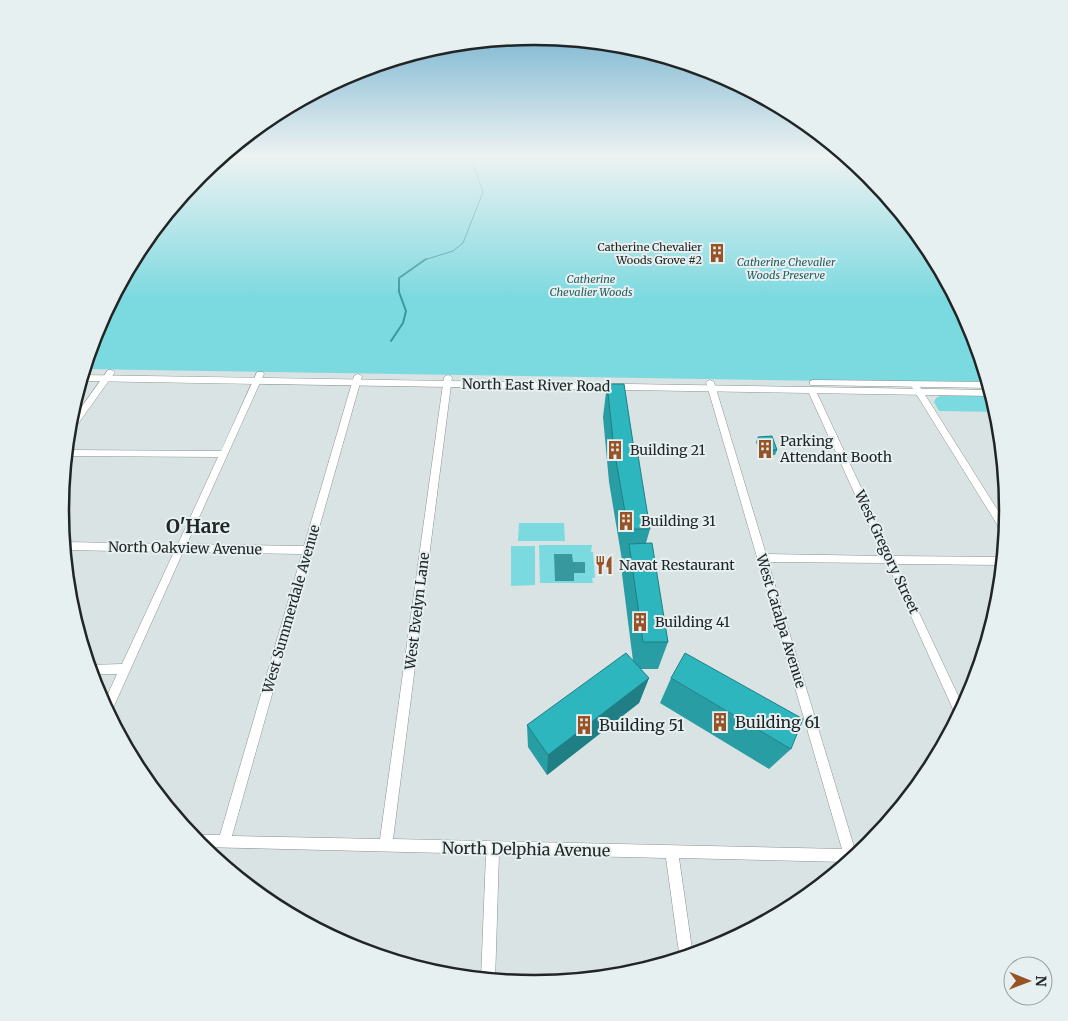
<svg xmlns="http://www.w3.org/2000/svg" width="1068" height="1021" font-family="Merriweather,serif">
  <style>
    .green { fill: #7bd9e0 }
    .water { fill: #37989e }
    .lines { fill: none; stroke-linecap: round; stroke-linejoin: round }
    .stream-far1 { stroke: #37989e; stroke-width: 1 }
    .stream { stroke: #37989e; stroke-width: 2 }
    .minor-casing { stroke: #8a9393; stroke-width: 1 }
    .major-casing { stroke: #8a9393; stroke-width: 1 }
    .minor { fill: #fff; fill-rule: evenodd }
    .major { fill: #fff; fill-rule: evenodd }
    .wall { fill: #289da3 }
    .shaded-wall { fill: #207f85 }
    .building { fill: #2eb6be; stroke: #207f85 }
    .labels { text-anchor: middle; stroke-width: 4; stroke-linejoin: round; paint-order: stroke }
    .far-poi-label { font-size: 11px; fill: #222525; stroke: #e6f0f0; text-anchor: end }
    .far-park-label { font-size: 11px; font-style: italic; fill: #275c60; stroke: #e6f0f0 }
    .street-label { font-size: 14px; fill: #222525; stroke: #e6f0f0 }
    .poi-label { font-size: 14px; fill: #222525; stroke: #e6f0f0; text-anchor: start }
    .near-poi-label { font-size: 16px; fill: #222525; stroke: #e6f0f0; text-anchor: start }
    .near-street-label { font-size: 16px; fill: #222525; stroke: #e6f0f0 }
    .district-label { font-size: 19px; font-weight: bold; fill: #222525; stroke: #e6f0f0 }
    .rim { fill: none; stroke: #222525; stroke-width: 2.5 }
  </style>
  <rect width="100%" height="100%" fill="#d9e3e3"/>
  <g class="green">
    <polygon points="220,157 847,157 870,175 928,247 972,329 988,382 828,381 84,369 96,329 140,247 199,175"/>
    <polygon points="942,395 992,396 997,412 939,411 934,402 936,398"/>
    <polygon points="519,523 564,523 565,541 518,541"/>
    <polygon points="539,545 592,545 591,552 593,552 595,578 592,578 593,583 540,583"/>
    <polygon points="511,546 535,546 535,585 511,586"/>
  </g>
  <polygon class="water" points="554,554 572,554 573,562 585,562 585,573 574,573 574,581 555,581"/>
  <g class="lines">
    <polyline class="stream-far1" points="424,260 453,251 463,243 483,192 471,157"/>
    <polyline class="stream" points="391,341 403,323 406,311 399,292 399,278 426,259"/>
    <g class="minor-casing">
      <g id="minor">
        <polygon points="108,370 111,370 115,372 70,435 67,436 68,426"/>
        <polygon points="257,372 263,372 264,374 187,544 304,546 354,376 358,374 362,376 232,836 380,839 444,377 448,375 452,377 393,839 842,849 706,382 710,380 714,382 766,554 883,556 808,391 812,389 816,391 893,556 1004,557 1003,565 896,564 964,708 957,718 887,563 768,562 855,850 861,853 847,864 846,862 679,858 693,956 680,960 666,858 499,854 495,981 481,979 486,854 201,847 191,836 195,835 220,835 302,554 183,552 110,715 108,716 103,705 117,674 90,674 88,665 122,664 174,552 64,550 63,542 178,544 218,457 65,456 66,450 221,451"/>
        <polygon points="911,382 917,382 1007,525 1006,535 1003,534 910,384"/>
      </g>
    </g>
    <g class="major-casing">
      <g id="major">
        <polygon points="82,375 991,390 992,396 81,381"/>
        <polygon points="813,380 988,382 990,388 810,385 810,381"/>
      </g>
    </g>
    <use href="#minor" class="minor"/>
    <use href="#major" class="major"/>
  </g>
  <g class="wall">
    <polygon points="607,384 634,449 650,529 646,543 668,642 658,669 640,669 649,678 639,703 547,775 528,747 527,725 633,661 622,574 625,560 622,560 609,482 603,417"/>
    <polygon points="758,437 777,450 775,455 761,456 756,442"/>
    <polygon points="671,678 791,749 769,769 660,703"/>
  </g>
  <polygon class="shaded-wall" points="649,678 639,703 547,775 548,755"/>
  <g class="building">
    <polygon points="607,384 624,384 634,449 637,449 650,529 628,529 614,449"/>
    <polygon points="772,436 777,450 763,450 758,437"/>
    <polygon points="652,543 668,642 643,642 629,544"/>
    <polygon points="626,653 649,678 548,755 527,725"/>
    <polygon points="685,653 803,719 791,749 671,678"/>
  </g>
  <linearGradient id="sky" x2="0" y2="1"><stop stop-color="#61a9ca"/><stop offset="0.52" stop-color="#eef2f2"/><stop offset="1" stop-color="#eef2f2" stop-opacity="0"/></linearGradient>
  <rect width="1068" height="300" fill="url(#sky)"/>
  <defs>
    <g id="building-bare" transform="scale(1.5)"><path d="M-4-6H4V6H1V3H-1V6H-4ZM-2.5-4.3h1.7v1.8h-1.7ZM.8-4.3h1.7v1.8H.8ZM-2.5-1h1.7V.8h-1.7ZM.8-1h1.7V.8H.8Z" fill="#975326" stroke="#e6f0f0" stroke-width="2.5" paint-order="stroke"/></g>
    <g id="restaurant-bare" transform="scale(1.5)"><path d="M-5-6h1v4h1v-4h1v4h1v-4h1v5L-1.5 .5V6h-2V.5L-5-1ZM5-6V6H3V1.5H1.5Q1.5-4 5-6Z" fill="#975326" stroke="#e6f0f0" stroke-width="2.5" paint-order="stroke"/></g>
  </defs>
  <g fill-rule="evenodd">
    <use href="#building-bare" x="717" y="253"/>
    <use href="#building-bare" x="765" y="449"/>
    <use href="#building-bare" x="615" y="450"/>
    <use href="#building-bare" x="626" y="521"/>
    <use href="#restaurant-bare" x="604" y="565"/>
    <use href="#building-bare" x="640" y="622"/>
    <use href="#building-bare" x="720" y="722"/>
    <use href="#building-bare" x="584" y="725"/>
  </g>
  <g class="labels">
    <g class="far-poi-label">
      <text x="702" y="251">Catherine Chevalier<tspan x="702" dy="13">Woods Grove #2</tspan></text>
    </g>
    <g class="far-park-label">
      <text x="786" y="266">Catherine Chevalier<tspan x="786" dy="13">Woods Preserve</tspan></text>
      <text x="591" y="283">Catherine<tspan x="591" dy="13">Chevalier Woods</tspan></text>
    </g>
    <g class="street-label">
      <text transform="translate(536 385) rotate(1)" y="5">North East River Road</text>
      <text transform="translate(185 548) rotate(1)" y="5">North Oakview Avenue</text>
      <text transform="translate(887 552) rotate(65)" y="5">West Gregory Street</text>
      <text transform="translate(291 609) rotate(-74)" y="5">West Summerdale Avenue</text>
      <text transform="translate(417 611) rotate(-83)" y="5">West Evelyn Lane</text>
      <text transform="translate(781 621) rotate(73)" y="5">West Catalpa Avenue</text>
    </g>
    <g class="poi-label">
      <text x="780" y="446">Parking<tspan x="780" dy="16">Attendant Booth</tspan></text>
      <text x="630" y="455">Building 21</text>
      <text x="641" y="526">Building 31</text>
      <text x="619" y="570">Navat Restaurant</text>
      <text x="655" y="627">Building 41</text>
    </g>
    <g class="near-poi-label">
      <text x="735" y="728">Building 61</text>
      <text x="599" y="731">Building 51</text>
    </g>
    <g class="near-street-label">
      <text transform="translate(526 849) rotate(1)" y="6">North Delphia Avenue</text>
    </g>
    <g class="district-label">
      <text x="198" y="533">O'Hare</text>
    </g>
  </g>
  <path d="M0 0H1068V1021H0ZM69 510a465 465 0 1 1 930 0a465 465 0 1 1-930 0Z" fill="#e6f0f0" fill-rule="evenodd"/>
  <path class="rim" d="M69 510a465 465 0 1 1 930 0a465 465 0 1 1-930 0Z"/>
  <g transform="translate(1028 981) rotate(91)"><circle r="24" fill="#e6f0f0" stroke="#989f9f"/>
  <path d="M0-4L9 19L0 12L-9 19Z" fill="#975326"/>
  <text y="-8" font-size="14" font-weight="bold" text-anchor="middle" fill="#222525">N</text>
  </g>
</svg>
